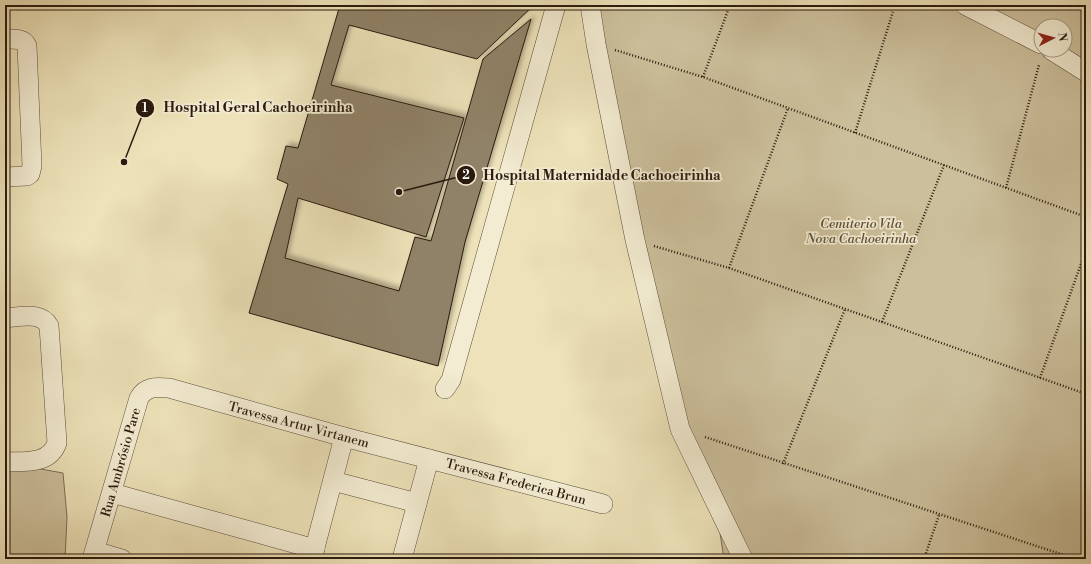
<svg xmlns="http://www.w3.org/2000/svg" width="1091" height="564" font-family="'Libre Bodoni',serif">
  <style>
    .green { fill: #ccc09c; stroke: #7c6e56; fill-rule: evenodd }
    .building { fill: #908267; stroke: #2b1b0f; filter: url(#shadow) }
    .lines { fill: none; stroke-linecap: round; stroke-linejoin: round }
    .minor-casing { stroke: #5c4d3a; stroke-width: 20 }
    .path { stroke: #2b1b0f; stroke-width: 2.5; stroke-dasharray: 1 2; stroke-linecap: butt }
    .minor { stroke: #f3ecd2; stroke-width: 19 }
    .labels { text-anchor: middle; stroke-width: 3.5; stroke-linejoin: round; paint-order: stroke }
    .park-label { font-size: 13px; font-style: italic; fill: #5b4d39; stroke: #f3ecd2 }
    .street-label { font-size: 13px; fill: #2b1b0f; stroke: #f3ecd2 }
    .leader { fill: none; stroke: #2b1b0f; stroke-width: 1.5 }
    .callout-dot { fill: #2b1b0f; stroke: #f3ecd2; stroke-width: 1.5 }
    .mark-label { font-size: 12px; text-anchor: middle; font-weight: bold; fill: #fff }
    .callout-label { font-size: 14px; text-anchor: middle; font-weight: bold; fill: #2b1b0f; stroke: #f3ecd2; stroke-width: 3.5; stroke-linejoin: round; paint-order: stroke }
  </style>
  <defs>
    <filter id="shadow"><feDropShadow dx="3.5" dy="-3.5" stdDeviation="2" flood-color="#0004"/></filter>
  </defs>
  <rect width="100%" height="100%" fill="#ede2b9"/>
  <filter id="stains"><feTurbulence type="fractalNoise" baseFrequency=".005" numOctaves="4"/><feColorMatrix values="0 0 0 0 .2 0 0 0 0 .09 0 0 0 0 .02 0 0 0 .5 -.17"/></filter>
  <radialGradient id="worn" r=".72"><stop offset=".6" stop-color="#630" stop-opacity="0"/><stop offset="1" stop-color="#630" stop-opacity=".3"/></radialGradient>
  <g class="green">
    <path d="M586,5H1086V559H724L720,533L686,459ZM1041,26H1065V50H1041Z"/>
    <polygon points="35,468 63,473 67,517 65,559 5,559 5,469"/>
  </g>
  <polygon class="building" points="340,5 534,5 477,59 349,25 331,85 464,118 426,237 298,198 285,258 399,291 415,237 431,241 483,59 531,19 465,242 438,366 249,313 288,184 277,179 286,146 298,148"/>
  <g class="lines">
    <g class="minor-casing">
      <g id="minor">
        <polyline points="590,5 596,44 635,240 680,429 743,559"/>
        <polyline points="965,5 1041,44"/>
        <path d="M5,39C13,39 24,38 27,46L32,166L30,174L27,176L5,177"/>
        <polyline points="1051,50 1086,72"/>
        <path d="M5,318C20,317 41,311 49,326L57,443C49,465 25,461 5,462"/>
        <polyline points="445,389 451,380 556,5"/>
        <polyline points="333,481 417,503"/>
        <polyline points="112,493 315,549"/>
        <polyline points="95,551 122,559"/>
        <path d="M92,559L139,398C146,386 156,387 169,388L344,437L603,504"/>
        <polyline points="312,559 344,437"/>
        <polyline points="402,559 429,459"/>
      </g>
    </g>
    <g class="path">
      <polyline points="615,50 703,77 1086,217"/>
      <polyline points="703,77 730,5"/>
      <polyline points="855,133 895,5"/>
      <polyline points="1006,188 1039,65"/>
      <polyline points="654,246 729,268 1086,394"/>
      <polyline points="729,268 788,108"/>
      <polyline points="882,322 944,165"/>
      <polyline points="1040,378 1086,250"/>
      <polyline points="705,437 1076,559"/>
      <polyline points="783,464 845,309"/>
      <polyline points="924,559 939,515"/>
    </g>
    <use href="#minor" class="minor"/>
  </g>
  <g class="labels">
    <g class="park-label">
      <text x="861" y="228">Cemiterio Vila<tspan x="861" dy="15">Nova Cachoeirinha</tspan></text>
    </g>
    <g class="street-label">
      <text transform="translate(299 424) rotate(15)" y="5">Travessa Artur Virtanem</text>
      <text transform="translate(120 462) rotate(-74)" y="5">Rua Ambrósio Pare</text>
      <text transform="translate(516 481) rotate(15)" y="5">Travessa Frederica Brun</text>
    </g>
  </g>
  <path class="leader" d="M124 162L145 108M399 192L466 175"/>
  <g class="callout-dot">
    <circle cx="124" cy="162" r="4"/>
    <circle cx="399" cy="192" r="4"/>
    <circle cx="145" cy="108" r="10"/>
    <circle cx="466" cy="175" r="10"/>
  </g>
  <g class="mark-label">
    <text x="145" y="112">1</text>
    <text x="466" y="179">2</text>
  </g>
  <g class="callout-label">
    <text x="258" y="112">Hospital Geral Cachoeirinha</text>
    <text x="602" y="180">Hospital Maternidade Cachoeirinha</text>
  </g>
  <rect width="1091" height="564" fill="none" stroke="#ede2b9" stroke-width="20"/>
  <rect x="6" y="6" width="1079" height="552" fill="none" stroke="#2b1b0f" stroke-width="2"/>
  <rect x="10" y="10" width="1071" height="544" fill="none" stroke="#2b1b0f"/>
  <g transform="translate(1053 38) rotate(84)"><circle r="19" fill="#f3ecd2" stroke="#a39884"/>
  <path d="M0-3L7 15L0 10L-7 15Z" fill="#8f2418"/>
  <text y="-6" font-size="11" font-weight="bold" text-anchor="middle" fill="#2b1b0f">N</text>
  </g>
  <rect width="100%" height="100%" filter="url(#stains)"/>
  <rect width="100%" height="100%" fill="url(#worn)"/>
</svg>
